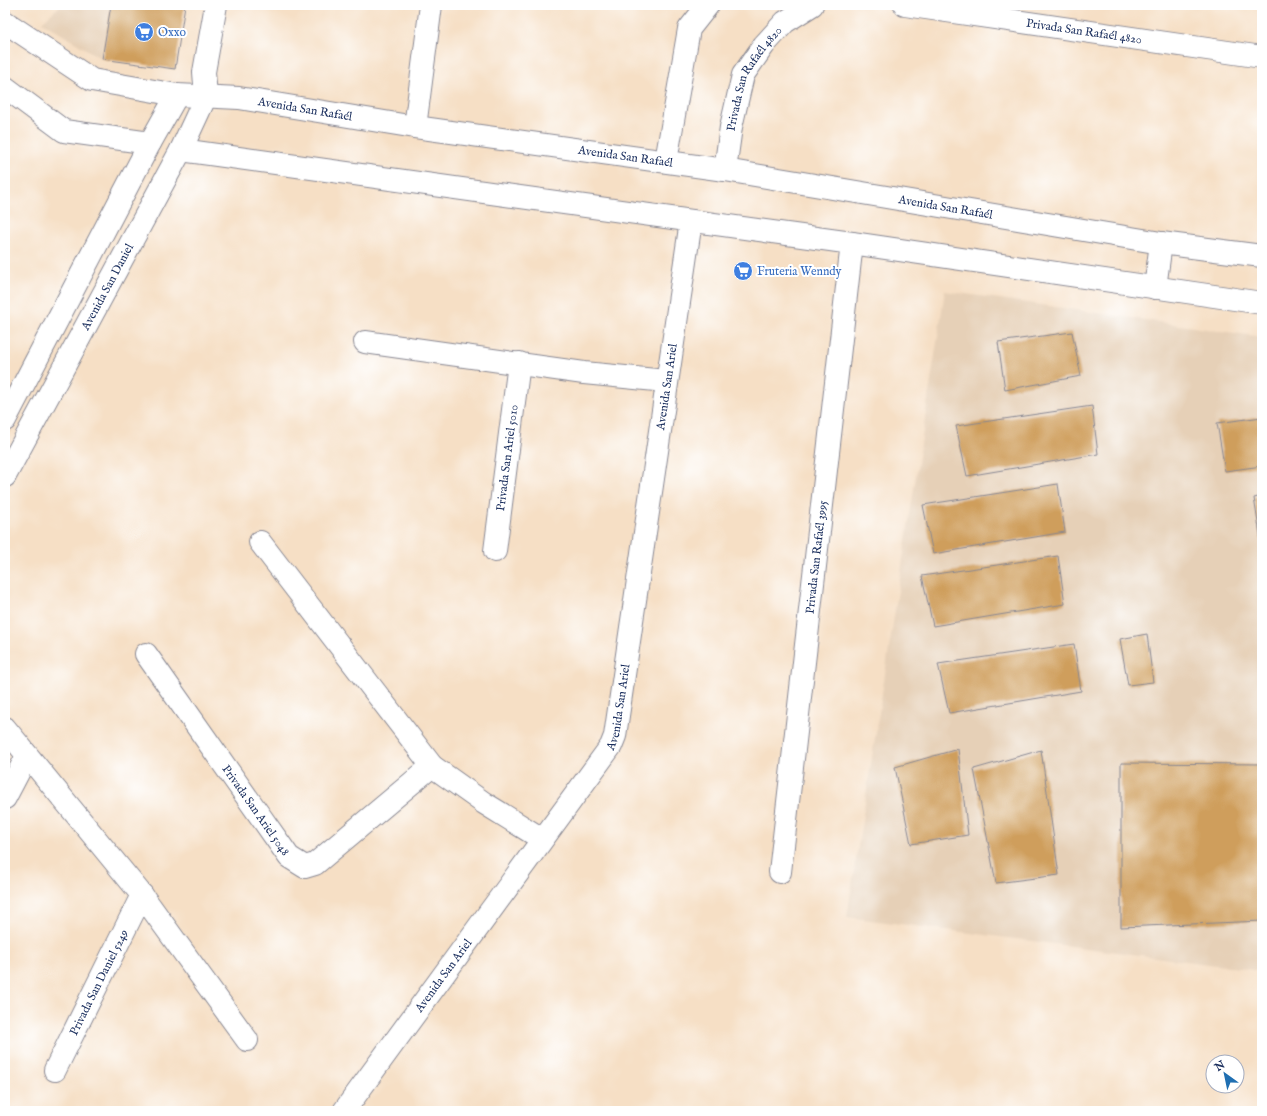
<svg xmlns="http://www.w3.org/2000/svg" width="1267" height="1116" font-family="'IM FELL English',serif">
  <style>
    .built { fill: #e6d0b7 }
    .building { fill: #cf9e5b }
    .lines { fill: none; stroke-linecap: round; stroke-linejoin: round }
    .minor-casing { stroke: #888792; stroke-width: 24 }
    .tertiary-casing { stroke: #888792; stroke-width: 24 }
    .secondary-casing { stroke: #888792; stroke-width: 24 }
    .minor { stroke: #fff; stroke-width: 22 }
    .tertiary { stroke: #fff; stroke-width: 22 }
    .secondary { stroke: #fff; stroke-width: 22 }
    .labels { text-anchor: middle; stroke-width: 4; stroke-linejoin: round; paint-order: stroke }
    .street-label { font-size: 12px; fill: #1b2f5e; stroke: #fff }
    .shop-label { font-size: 12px; fill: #366cbe; stroke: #fff; text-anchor: start }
  </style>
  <rect width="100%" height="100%" fill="#fff"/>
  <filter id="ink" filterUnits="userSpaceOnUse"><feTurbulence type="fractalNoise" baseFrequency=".025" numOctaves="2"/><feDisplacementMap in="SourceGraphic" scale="8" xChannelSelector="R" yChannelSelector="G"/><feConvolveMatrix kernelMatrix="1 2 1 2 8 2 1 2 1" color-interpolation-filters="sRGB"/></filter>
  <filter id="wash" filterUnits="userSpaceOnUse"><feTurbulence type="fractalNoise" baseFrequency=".012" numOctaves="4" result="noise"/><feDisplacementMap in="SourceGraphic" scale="16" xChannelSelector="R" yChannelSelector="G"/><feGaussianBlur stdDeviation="0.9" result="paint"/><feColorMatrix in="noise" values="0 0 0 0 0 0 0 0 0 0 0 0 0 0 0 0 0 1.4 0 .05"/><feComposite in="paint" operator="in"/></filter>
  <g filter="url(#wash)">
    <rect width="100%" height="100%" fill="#f6dfc5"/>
    <g class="built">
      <polygon points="61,5 111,5 102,59 42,22"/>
      <polygon points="945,291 1262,337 1262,971 847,917"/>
    </g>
    <g id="blocks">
      <g class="building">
        <polygon points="111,5 185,5 175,69 102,59"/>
        <polygon points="1072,332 1081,376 1005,390 998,342"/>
        <polygon points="1092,406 1098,454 967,476 956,426"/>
        <polygon points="1262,417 1262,466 1225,471 1217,423"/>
        <polygon points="1058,484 1065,532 933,554 923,505"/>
        <polygon points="1262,496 1262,541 1261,541 1254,498"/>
        <polygon points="1058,556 1065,604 933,626 922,576"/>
        <polygon points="1147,634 1153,682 1128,685 1120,639"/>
        <polygon points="1074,644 1081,691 949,713 938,664"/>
        <polygon points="958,749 968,835 911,844 895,767"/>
        <polygon points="1041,750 1059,875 996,883 974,769"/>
        <polygon points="1121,763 1262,764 1262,921 1121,927"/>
      </g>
    </g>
  </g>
  <g filter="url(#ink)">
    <use href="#blocks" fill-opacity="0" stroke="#888792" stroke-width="1"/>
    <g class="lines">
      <g class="minor-casing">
        <g id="minor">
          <path id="s1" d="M905,5L1262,57"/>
          <polyline points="206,96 204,72 216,5"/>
          <polyline points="415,127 431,5"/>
          <polyline points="666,161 689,29 708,5"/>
          <path id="s2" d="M725,170L731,127L743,75L764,45L785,22L812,5"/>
          <polyline points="365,342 584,373 666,381"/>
          <polyline points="260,542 432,766 484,803 542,839"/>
          <path id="s3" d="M495,551L519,363"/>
          <path id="s4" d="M146,654L289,857L305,867L315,864L432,766"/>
          <polyline points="5,728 142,895 247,1040"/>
          <polyline points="5,798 27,756"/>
          <path id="s5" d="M780,872L852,243"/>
          <path id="s6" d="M55,1070L142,895"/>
          <path id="s7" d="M344,1111L611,746L615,736L691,221"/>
        </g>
      </g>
      <g class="tertiary-casing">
        <g id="tertiary">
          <polyline points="1155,288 1161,243"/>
          <polyline points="5,420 150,143 177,95"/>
          <path id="s8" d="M5,476L181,150L206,96"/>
        </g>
      </g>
      <g class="secondary-casing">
        <g id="secondary">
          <path id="s9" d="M5,22L92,80L177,95L239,98L415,127L725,170L1161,243L1262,256"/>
          <polyline points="5,87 64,131 150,143"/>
          <polyline points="181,150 852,243 1262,303"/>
        </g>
      </g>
      <use href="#minor" class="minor"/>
      <use href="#tertiary" class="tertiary"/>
      <use href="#secondary" class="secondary"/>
    </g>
  </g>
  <defs>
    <g id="supermarket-disc" transform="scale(1)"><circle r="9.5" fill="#3f7fe0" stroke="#fff"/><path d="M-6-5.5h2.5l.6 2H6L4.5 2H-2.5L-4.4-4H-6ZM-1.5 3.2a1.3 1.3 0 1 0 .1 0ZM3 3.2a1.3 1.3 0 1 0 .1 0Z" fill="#fff"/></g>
  </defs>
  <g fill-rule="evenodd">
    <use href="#supermarket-disc" x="144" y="32"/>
    <use href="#supermarket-disc" x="743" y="271"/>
  </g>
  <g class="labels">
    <g class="street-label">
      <text dy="4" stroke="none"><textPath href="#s1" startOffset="181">Privada San Rafaél 4820</textPath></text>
      <text dy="4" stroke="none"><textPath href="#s2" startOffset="98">Privada San Rafaél 4820</textPath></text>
      <text dy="4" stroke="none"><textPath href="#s9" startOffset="320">Avenida San Rafaél</textPath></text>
      <text dy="4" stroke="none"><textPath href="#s9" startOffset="644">Avenida San Rafaél</textPath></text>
      <text dy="4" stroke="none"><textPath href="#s9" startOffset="968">Avenida San Rafaél</textPath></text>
      <text dy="4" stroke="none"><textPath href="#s8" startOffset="215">Avenida San Daniel</textPath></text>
      <text dy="4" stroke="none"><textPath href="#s7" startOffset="816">Avenida San Ariel</textPath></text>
      <text dy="4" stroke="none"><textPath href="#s3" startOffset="94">Privada San Ariel 5010</textPath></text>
      <text dy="4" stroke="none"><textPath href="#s5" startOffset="317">Privada San Rafaél 3995</textPath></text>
      <text dy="4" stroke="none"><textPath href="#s7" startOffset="492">Avenida San Ariel</textPath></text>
      <text dy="4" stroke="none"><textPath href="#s4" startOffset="191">Privada San Ariel 5048</textPath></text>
      <text dy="4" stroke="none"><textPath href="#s7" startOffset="168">Avenida San Ariel</textPath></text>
      <text dy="4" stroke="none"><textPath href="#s6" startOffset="98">Privada San Daniel 5249</textPath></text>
    </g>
    <g class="shop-label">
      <text x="158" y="36">Oxxo</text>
      <text x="757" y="275">Fruteria Wenndy</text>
    </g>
  </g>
  <rect width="1267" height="1116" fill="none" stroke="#fff" stroke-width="20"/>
  <g transform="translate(1225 1074) rotate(327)"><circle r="19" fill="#ffffff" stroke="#a4acbf"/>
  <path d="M0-3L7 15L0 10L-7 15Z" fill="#1f6fb2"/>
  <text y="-6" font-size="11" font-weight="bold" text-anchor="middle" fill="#1b2f5e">N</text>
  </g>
</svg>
